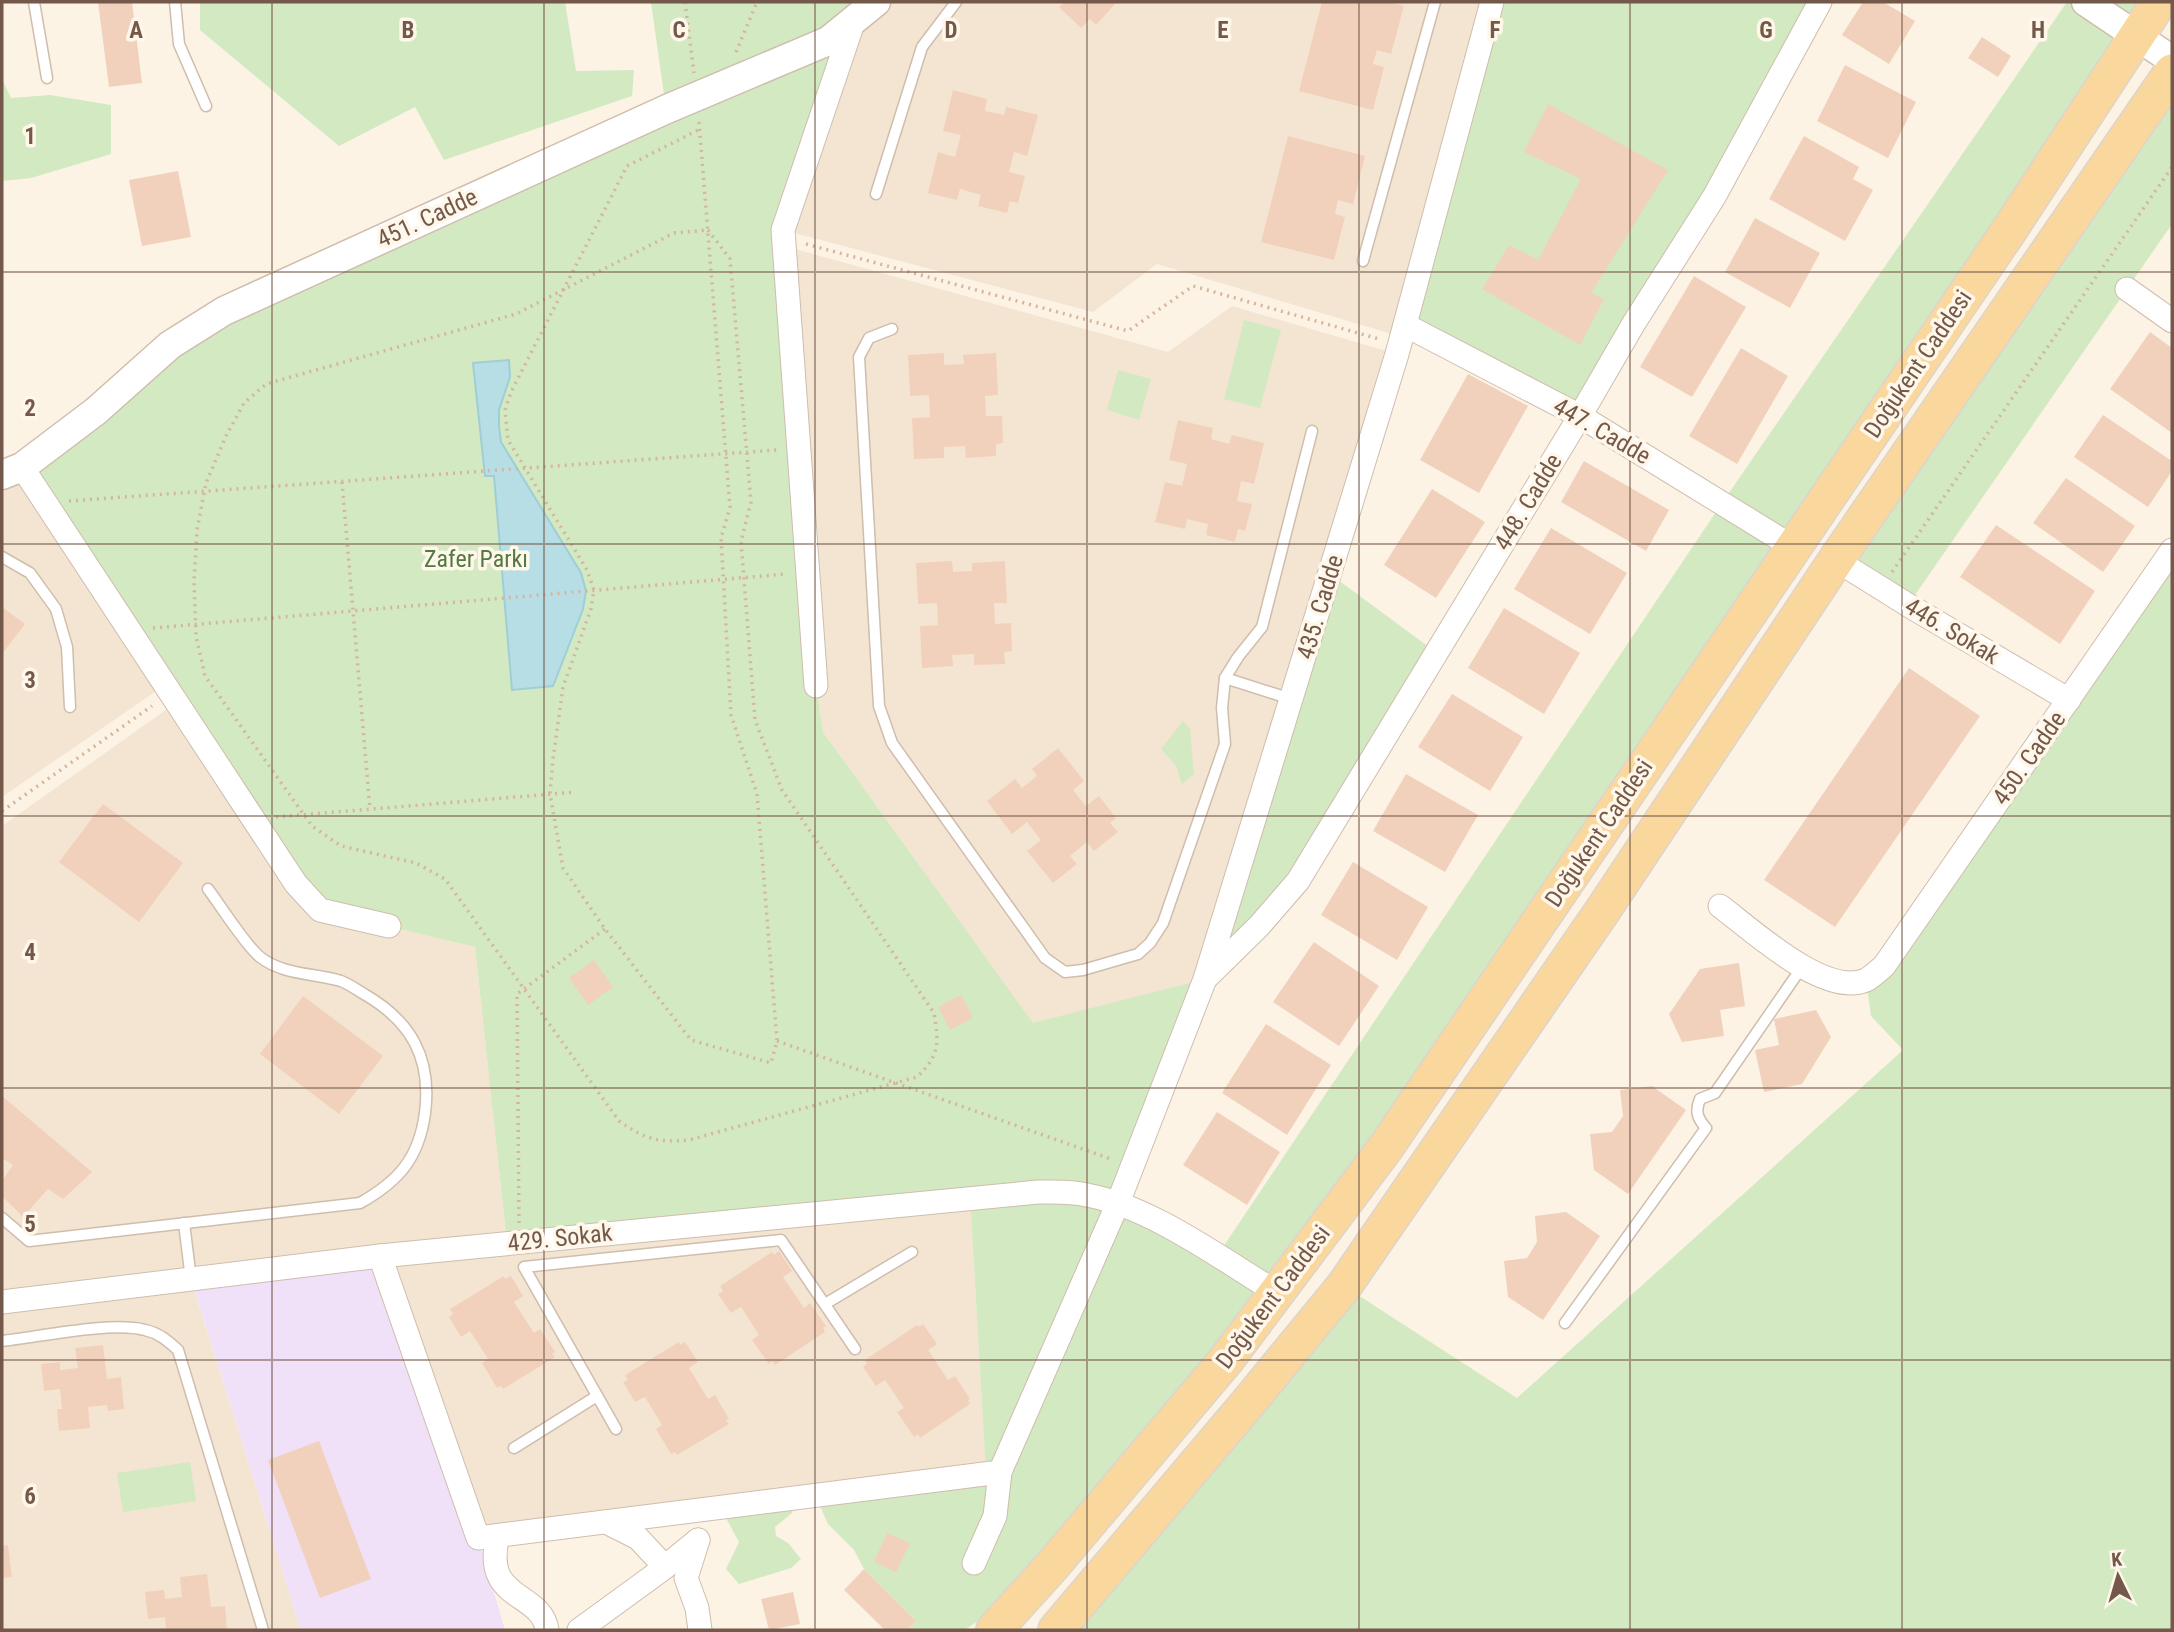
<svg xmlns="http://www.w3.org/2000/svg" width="2174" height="1632" font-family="'Roboto Condensed',sans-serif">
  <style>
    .residential { fill: #f4e5d2 }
    .education { fill: #f0e1f8 }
    .green { fill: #d2e9c2 }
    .water { fill: #b8dee5; stroke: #9fced7; stroke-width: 2 }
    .building { fill: #f1d1bc }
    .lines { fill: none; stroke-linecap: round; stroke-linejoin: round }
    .service-casing { stroke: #cfbdad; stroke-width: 13 }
    .minor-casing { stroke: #cfbdad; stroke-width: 25 }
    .tertiary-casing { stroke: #cfbdad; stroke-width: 31 }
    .primary-casing { stroke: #dbd4d0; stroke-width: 38 }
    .path { stroke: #d6b59f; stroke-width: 3.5; stroke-dasharray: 2 5; stroke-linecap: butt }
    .service { stroke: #fff; stroke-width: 10 }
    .minor { stroke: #fff; stroke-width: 23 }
    .tertiary { stroke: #fff; stroke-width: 28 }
    .primary { stroke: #fad89d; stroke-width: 35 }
    .grid { fill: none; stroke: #74594a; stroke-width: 2; stroke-opacity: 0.55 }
    .labels { text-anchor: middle; stroke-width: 7; stroke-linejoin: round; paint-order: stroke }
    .street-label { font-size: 24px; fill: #74594a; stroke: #fff7ea }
    .park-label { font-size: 24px; fill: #527a42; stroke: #fff7ea }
    .grid-label { font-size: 23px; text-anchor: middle; font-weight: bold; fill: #74594a; stroke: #fff7ea; stroke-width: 7; stroke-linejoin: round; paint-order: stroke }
  </style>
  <rect width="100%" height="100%" fill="#fcf3e4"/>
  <g class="residential">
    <polygon points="876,2 1492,2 1402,337 1157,264 1093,312 783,230 854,20"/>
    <polygon points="784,246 1168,352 1232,306 1397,354 1205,979 1033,1024 823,732 816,686"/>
    <polygon points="22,467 165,685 2,797 2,475"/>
    <polygon points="177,702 320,910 475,947 507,1243 970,1197 986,1474 478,1538 191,1280 301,1630 2,1630 2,826"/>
  </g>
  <polygon class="education" points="380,1256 478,1538 505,1630 301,1630 191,1279"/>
  <g class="green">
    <polygon points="200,2 565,2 576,71 634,70 632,96 444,160 415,107 339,146 200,30"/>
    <polygon points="651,2 876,2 854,21 783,230 816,686 823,732 1033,1023 1205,979 1330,574 1437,653 1298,881 1205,979 1118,1202 1217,1256 1722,503 2067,2 2159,2 1278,1293 986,1616 964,1630 907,1630 916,1621 864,1569 854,1550 828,1524 815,1495 986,1474 970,1197 507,1243 475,947 320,910 22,467 170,345 666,109"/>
    <polygon points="1492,2 1820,2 1580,416 1405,325"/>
    <polygon points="2172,72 2172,224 1908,605 1836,560"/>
    <polygon points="2,79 11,98 50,95 111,105 111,154 31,178 2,181"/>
    <polygon points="1244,320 1281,330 1260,408 1224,399"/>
    <polygon points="1118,370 1151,379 1139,420 1107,410"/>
    <polygon points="2172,550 2172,1630 1056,1630 1344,1286 1517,1398 1903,1050 1871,1016 1866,980"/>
    <polygon points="1183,721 1190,729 1194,774 1182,784 1176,766 1161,749"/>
    <polygon points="190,1462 196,1501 123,1512 117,1473"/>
    <polygon points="796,1501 792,1513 775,1527 776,1536 788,1543 801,1559 791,1568 739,1584 726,1569 739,1542 720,1507"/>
  </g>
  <polygon class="water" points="509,360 510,377 499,410 499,427 501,442 581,573 586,591 583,609 553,686 512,690 494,476 485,476 473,363"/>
  <g class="building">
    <polygon points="98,2 132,2 142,83 109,87"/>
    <polygon points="1065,2 1112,2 1115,4 1096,25 1090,19 1081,28 1059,7"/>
    <polygon points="1322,2 1389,2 1404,6 1391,54 1377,50 1373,64 1384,67 1373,110 1299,91"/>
    <polygon points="1863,2 1883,2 1915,21 1889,64 1842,35"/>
    <polygon points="1982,37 2011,56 1998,77 1968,58"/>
    <polygon points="1845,65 1916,102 1888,158 1817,121"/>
    <polygon points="953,90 987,99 985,111 1004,115 1006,107 1038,115 1027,156 1014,152 1009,172 1025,176 1018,203 1010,201 1007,213 978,206 981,195 960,189 957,200 928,193 938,152 955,157 961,135 943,131"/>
    <polygon points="1548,104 1668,170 1591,293 1604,299 1580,345 1482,289 1509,245 1538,260 1581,179 1524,152"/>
    <polygon points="1288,136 1365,156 1353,204 1338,200 1335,214 1345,217 1334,260 1261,242"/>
    <polygon points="1804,136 1859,167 1853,179 1873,190 1845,241 1769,199"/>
    <polygon points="178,171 191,237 142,246 129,180"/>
    <polygon points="1755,218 1820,253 1790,308 1725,272"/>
    <polygon points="1694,276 1746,307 1692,397 1640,367"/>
    <polygon points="2150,332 2172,348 2172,433 2110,389"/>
    <polygon points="1741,348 1788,376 1737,464 1689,436"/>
    <polygon points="944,353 944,365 964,364 963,355 996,353 998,395 985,396 986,416 1002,416 1003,443 996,444 996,456 966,458 965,446 944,447 944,458 914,459 912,418 930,417 929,395 910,396 908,355"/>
    <polygon points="1468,374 1528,406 1479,493 1420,460"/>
    <polygon points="2103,415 2172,461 2172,471 2148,507 2074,457"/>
    <polygon points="1178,420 1213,428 1211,439 1229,444 1232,435 1264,443 1254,484 1241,481 1237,501 1252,504 1245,531 1238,529 1235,542 1206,535 1208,524 1187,519 1185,529 1155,522 1165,482 1182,486 1187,464 1169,460"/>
    <polygon points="1584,461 1669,510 1646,551 1561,502"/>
    <polygon points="2066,478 2135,526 2103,572 2033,523"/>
    <polygon points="1432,489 1485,522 1436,598 1384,565"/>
    <polygon points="1996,525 2095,591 2060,644 1960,577"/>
    <polygon points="1551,528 1627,573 1590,634 1514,589"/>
    <polygon points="952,561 953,572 972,571 972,563 1005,561 1007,603 994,603 995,624 1011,623 1012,651 1004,652 1005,664 974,665 974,654 952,655 953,666 922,668 920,626 938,625 937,603 918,604 916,563"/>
    <polygon points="2,607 25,624 2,654"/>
    <polygon points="1504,608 1580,653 1544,714 1468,668"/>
    <polygon points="1909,668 1980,716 1835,927 1764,880"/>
    <polygon points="1452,694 1523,737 1490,791 1418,747"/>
    <polygon points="1058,748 1084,781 1073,790 1086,806 1099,796 1116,818 1110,823 1118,832 1094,851 1087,842 1070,856 1077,864 1053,883 1027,851 1041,840 1027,822 1012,834 987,801 1015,779 1022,788 1037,776 1032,769"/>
    <polygon points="1406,774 1478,815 1445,872 1373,831"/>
    <polygon points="103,804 183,863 139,922 59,862"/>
    <polygon points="1353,862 1428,907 1397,960 1321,915"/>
    <polygon points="1314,942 1379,986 1339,1046 1273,1002"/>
    <polygon points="594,960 613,987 588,1005 569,978"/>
    <polygon points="1739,963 1745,1006 1720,1010 1724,1036 1682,1042 1669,1014 1700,969"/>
    <polygon points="961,995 973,1018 950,1030 938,1007"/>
    <polygon points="303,996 383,1056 339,1114 260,1054"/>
    <polygon points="1816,1010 1831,1037 1802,1084 1764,1092 1755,1050 1779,1045 1774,1019"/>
    <polygon points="1266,1024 1331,1065 1287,1135 1222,1093"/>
    <polygon points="1652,1086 1686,1110 1628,1194 1594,1170 1590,1134 1612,1132 1623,1116 1620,1090"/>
    <polygon points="2,1096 92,1172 63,1199 48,1189 23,1217 2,1196 2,1181 13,1165 2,1158"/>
    <polygon points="1217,1112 1280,1152 1247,1205 1183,1165"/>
    <polygon points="1566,1212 1600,1236 1543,1320 1508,1297 1504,1261 1527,1258 1537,1242 1535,1216"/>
    <polygon points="779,1251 792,1271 783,1277 804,1308 810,1303 826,1326 823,1328 825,1332 775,1365 772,1361 769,1364 752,1340 759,1335 741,1307 731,1313 718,1294 723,1291 720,1286 772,1252 774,1255"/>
    <polygon points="504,1276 505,1279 511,1276 523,1296 514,1302 534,1333 540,1329 555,1352 552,1354 555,1357 503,1389 501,1386 497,1388 482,1363 488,1359 470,1331 461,1337 449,1317 453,1314 450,1309"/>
    <polygon points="923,1324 937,1344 928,1350 948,1380 955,1376 970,1399 968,1400 970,1404 920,1438 918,1434 914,1437 897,1412 904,1408 885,1380 876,1386 863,1367 867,1364 865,1360 917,1325 918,1327"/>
    <polygon points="679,1342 680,1345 685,1342 698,1362 689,1368 708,1399 715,1395 729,1419 726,1420 729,1424 677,1455 675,1452 671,1454 656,1429 662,1425 645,1397 635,1402 623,1382 628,1380 625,1375"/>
    <polygon points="103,1345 107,1379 121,1377 124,1409 108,1411 107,1405 88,1407 90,1428 59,1431 57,1409 62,1409 60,1389 44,1391 41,1364 60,1362 60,1370 78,1368 75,1348"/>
    <polygon points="319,1441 371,1579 320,1598 268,1460"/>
    <polygon points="887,1533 910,1543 896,1572 874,1562"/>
    <polygon points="8,1545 12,1577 2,1578 2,1546"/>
    <polygon points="864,1569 916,1621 907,1630 885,1630 844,1590"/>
    <polygon points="207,1574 211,1607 225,1606 227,1630 166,1630 165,1617 148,1619 145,1592 164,1590 165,1599 182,1597 180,1577"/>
    <polygon points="793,1592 800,1624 769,1630 761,1599"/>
  </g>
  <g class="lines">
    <g class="service-casing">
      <g id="service">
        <polyline points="34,2 47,78"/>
        <polyline points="175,2 179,44 206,106"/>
        <polyline points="876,194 922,47 956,2"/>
        <polyline points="1363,261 1435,2"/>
        <polyline points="892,329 869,338 859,357 879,706 892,743 1045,958 1065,972 1083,970 1138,954 1150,943 1163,923 1225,744 1222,708 1225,678 1238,657 1262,627 1312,431"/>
        <polyline points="2,557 30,573 56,609 67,647 70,707"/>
        <polyline points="1225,678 1291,699"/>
        <path d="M2,1218L29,1241L360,1203C399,1181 419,1158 425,1113C432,1058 411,1021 364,994C357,990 349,984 341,981C314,973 283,975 260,957C245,945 221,906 208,889"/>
        <polyline points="184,1223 191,1279"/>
        <polyline points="825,1304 912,1252"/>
        <path d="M1565,1323L1706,1128C1697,1118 1695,1111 1700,1099L1715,1093L1802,967"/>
        <path d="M2,1341C39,1337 111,1321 145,1330C159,1333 168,1341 178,1350L263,1630"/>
        <polyline points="616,1429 524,1267 781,1240 855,1349"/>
        <polyline points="514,1448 597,1396"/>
      </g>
    </g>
    <g class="minor-casing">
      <g id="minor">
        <polyline points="2127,289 2172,321"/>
        <polyline points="1405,325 1580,416 1793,547"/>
        <polyline points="22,467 296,884 320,910 389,926"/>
        <polyline points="1836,560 1908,605 2069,700"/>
        <polyline points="816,686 783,230 854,20"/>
        <path d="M1720,906C1752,930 1825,998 1866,980C1872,977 1879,970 1884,966L2172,550"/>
        <polyline points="1207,977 1259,926 1298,881 1580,416 1634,323 1714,197 1820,2"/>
        <polyline points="380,1256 478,1538 1000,1472 1118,1203 1205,979 1397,354 1492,2"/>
        <path d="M2,1302L380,1256L1038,1192C1054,1192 1071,1191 1087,1195C1152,1207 1221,1259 1278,1293"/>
        <polyline points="606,1522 638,1538 665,1567"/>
        <path d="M498,1536C481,1602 542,1591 547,1630"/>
        <polyline points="698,1540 686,1578 697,1608 700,1630"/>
        <polyline points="974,1563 995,1516 1000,1472"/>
        <polyline points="579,1630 660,1571 698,1540"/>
      </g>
    </g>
    <g class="tertiary-casing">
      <g id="tertiary">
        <polyline points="2086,2 2172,60"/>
        <polyline points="2,475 22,467 96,411 170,345 224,311 667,109 828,41 876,2"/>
      </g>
    </g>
    <g class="primary-casing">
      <g id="primary">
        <polyline points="994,1630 1052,1566 1226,1360 1386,1147 2010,229 2159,2"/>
        <polyline points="1056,1630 1248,1403 1344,1286 1603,910 1836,560 2172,72"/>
      </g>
    </g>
    <g class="path">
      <polyline points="685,2 694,73"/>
      <polyline points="736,52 757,2"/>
      <polyline points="699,122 730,507 721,538 731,715 757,794 777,1041 771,1063 691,1040 605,929 563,868 550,794 553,759 563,687 591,609 594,590 587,570 508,440 505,410 511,392 627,166 700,129"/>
      <path d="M708,230L730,259L751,502L741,541L755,720L782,790L934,1013C939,1043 940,1055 917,1077L689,1140C658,1143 645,1139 619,1121L445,879L416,863L341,846L312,826L205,676L196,636L194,582L197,530L206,483L226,436L244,403L266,384L516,314L674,233Z"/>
      <polyline points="806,244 1128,331 1193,286 1379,339"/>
      <polyline points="342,482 370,809"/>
      <polyline points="69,501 777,450"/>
      <polyline points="1892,572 2172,167"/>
      <polyline points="153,628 786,574"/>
      <polyline points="2,811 152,706"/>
      <polyline points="276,817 576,792"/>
      <polyline points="777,1041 1111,1159"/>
      <polyline points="519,1223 517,994 605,929"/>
    </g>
    <use href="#service" class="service"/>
    <use href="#minor" class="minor"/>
    <use href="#tertiary" class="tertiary"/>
    <use href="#primary" class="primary"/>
  </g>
  <path class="grid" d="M272,2V1630M544,2V1630M815,2V1630M1087,2V1630M1359,2V1630M1630,2V1630M1902,2V1630M2,272H2172M2,544H2172M2,816H2172M2,1088H2172M2,1360H2172"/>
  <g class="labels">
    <g class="street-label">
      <text transform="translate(427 218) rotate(-25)" y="8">451. Cadde</text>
      <text transform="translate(1918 364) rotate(-56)" y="8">Doğukent Caddesi</text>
      <text transform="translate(1602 431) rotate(30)" y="8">447. Cadde</text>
      <text transform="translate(1528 502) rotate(-59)" y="8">448. Cadde</text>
      <text transform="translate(1320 607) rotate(-73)" y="8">435. Cadde</text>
      <text transform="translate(1952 631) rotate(31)" y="8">446. Sokak</text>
      <text transform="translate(2029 758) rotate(-55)" y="8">450. Cadde</text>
      <text transform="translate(1599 833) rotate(-56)" y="8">Doğukent Caddesi</text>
      <text transform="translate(560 1238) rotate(-6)" y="8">429. Sokak</text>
      <text transform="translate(1273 1297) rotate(-53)" y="8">Doğukent Caddesi</text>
    </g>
    <g class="park-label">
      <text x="476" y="567">Zafer Parkı</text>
    </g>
  </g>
  <g class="grid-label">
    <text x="136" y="38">A</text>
    <text x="408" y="38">B</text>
    <text x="679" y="38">C</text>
    <text x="951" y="38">D</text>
    <text x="1223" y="38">E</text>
    <text x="1495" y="38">F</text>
    <text x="1766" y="38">G</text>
    <text x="2038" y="38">H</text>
    <text x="30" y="144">1</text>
    <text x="30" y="416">2</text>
    <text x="30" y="688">3</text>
    <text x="30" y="960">4</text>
    <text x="30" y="1232">5</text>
    <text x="30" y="1504">6</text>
  </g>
  <rect width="2174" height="1632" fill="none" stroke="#74594a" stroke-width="7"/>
  <g transform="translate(2118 1576) rotate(355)" stroke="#fff7ea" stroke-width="5" paint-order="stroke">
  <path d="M0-5L12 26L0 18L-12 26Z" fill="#74594a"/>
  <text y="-10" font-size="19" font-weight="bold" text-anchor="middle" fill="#74594a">K</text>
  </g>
</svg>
